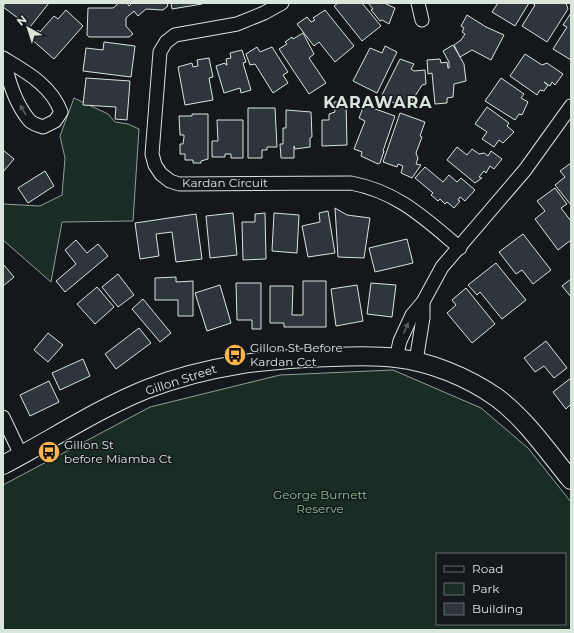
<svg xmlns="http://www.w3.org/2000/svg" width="574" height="633" font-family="Montserrat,sans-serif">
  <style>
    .green { fill: #1a2d24; stroke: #939e99; fill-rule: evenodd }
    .building { fill: #2c363c; stroke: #d8e6dc }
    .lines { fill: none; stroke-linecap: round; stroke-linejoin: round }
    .street-casing { stroke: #d8e6dc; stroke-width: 15 }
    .secondary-casing { stroke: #d8e6dc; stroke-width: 20 }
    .street { stroke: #14181c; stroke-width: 13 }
    .secondary { stroke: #14181c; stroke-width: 18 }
    .oneway { fill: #59605f }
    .labels { text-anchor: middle; stroke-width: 3; stroke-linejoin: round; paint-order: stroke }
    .street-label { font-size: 12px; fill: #d8e6dc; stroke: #14181c }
    .poi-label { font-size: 12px; fill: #d8e6dc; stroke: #14181c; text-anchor: start }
    .park-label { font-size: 12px; fill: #8ac095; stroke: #14181c }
    .district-label { font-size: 16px; font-weight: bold; letter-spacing: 1px; fill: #d8e6dc; stroke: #14181c }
  </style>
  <rect width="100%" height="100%" fill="#14181c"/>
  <g class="green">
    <polygon points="74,98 108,114 115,122 128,124 139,129 133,221 62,222 51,282 3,240 3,204 40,206 62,195 65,158 60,136"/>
    <path d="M393,370L481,408L528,448L571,502V630H3V485L150,407L280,375ZM437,554H565V624H437Z"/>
  </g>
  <g class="building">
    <polygon points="5,3 49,3 30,27 3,7"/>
    <polygon points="119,3 127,3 129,6 132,3 167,3 168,6 163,10 146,9 138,16 134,11 126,18 126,26 133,34 129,37 89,37 87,35 88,8 113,8"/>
    <polygon points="171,3 201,3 202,4 172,9"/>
    <polygon points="338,3 362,3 381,26 362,41 334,6"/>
    <polygon points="368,3 384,3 395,8 389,24 382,20 380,21 371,10 373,9"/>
    <polygon points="498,3 529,3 515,26 492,12"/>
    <polygon points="532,3 566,3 568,9 547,42 522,26 535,5"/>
    <polygon points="66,10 83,26 54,59 30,38 38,30 40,32 54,16 58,19"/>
    <polygon points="325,10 354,46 335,62 319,42 314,46 297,24 307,17 311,22 315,20 313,18"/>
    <polygon points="571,13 571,60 553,49 567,27 563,25"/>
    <polygon points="467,15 486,27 504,35 491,60 472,50 460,57 454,45 461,40 465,34 462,32 464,28 461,26"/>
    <polygon points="303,33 314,54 309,58 326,83 309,94 279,49 287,44 285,42 292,37 293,39"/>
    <polygon points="104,42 135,46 131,77 83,71 86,48 103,50"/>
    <polygon points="453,45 464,64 466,81 454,84 453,97 447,98 447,103 435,104 432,73 428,74 427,60 440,59 441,63 447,62 448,68 449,68 449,62 443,51"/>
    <polygon points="385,46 397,52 377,93 353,81 370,48 382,53"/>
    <polygon points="257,47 260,52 272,47 288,72 283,75 288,83 273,93 255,64 250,65 246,54"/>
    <polygon points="242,50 246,62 243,63 251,90 241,93 240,88 224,93 216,66 225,63 226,65 227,65 226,59 231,58 230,53"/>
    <polygon points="525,54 542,65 547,63 563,74 555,85 552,82 550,86 544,82 548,85 544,91 540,90 537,95 510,76"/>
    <polygon points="209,58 213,77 209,78 213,100 185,105 178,67 192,63 193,67 198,66 197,60"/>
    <polygon points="400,59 414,64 411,69 414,71 425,70 426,84 422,85 407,109 381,97"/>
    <polygon points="86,78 130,81 127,120 115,119 116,107 83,105"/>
    <polygon points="501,78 524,94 521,98 528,102 522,115 519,114 515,120 485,101"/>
    <polygon points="346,101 347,145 322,146 322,120 329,120 329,114 335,112 334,102"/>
    <polygon points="364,105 395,116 383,151 384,151 380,163 378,164 361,156 362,152 354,149 365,121 359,118"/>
    <polygon points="487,107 509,123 507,126 514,132 503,143 499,140 494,147 482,139 487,132 475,124"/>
    <polygon points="248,108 275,108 277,147 267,147 267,150 262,150 262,158 248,158"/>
    <polygon points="286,110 311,112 312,137 310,138 310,147 295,149 294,146 294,158 281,158 280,144 283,144 283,128 286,128"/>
    <polygon points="400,113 425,122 420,136 422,137 416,153 418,158 416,164 421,165 412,178 401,173 403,166 398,164 397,167 383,162"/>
    <polygon points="192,114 208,114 208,159 201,161 201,163 193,163 193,160 185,160 185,154 180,154 180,144 183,144 184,137 184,135 180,135 179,116 192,116"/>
    <polygon points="217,120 243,120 243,158 231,158 231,154 225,154 225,157 212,157 212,141 218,141"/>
    <polygon points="457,147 467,155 472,149 479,154 484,153 488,156 491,151 502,159 494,169 490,166 486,173 484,171 479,177 482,178 475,183 447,160"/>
    <polygon points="3,150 14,159 3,172"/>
    <polygon points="571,163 571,205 555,185 565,177 560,171"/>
    <polygon points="425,167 443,182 449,175 457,182 461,178 475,190 465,201 460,197 458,200 460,201 454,208 447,202 445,204 440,199 438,201 431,195 433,193 415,178"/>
    <polygon points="45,171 54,186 28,203 18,188"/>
    <polygon points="555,188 567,204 561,208 571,221 571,240 558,250 535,219 545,211 537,201"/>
    <polygon points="335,208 347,215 370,218 364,258 338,257"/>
    <polygon points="328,211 335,253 308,257 302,226 320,222 319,213"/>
    <polygon points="233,213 237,255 210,258 206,216"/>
    <polygon points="265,213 266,259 243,260 242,222 255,222 255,214"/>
    <polygon points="274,213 299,215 297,253 272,251"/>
    <polygon points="196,214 202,259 176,262 172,232 156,234 159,256 140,259 135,223"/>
    <polygon points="523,234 551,270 533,284 522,270 516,274 499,252"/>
    <polygon points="407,239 413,263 375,272 369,248"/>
    <polygon points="76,240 87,253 98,244 108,256 65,292 56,281 76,264 65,250"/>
    <polygon points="496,263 526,300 502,319 480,292 477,295 468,285"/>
    <polygon points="3,264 14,277 3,286"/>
    <polygon points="118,274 134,295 118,307 102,287"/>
    <polygon points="176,277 176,282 193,281 193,316 178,316 178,300 155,300 155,278"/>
    <polygon points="571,279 571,297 562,286"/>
    <polygon points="303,281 326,281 326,327 284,327 284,323 270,323 270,286 293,286 292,315 303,315"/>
    <polygon points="236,283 261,283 261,329 252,329 252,320 237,320"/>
    <polygon points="371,283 396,285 392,317 367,314"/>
    <polygon points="220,285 231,323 207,331 195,293"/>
    <polygon points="357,285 363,321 336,326 331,289"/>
    <polygon points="97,287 114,307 95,324 77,304"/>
    <polygon points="466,288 495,324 472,343 447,313 456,305 452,300"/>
    <polygon points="143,299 171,333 160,342 132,309"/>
    <polygon points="139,328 151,343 116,369 105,354"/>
    <polygon points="48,333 63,345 48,362 34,350"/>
    <polygon points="546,341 567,368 554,378 544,366 535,372 524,358"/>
    <polygon points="83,359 90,376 60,390 52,373"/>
    <polygon points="571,378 571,404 566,409 553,392"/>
    <polygon points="49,381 59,402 30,416 20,395"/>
  </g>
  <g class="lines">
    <g class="street-casing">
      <g id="street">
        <path d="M282,3L264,13L237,24L175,35L166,42L160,52L152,154L155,165L161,174L170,181L179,184L351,183C398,192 424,218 460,248"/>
        <polyline points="418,3 422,20"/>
        <path d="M3,58C26,72 51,85 61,112L55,121L43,127C38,125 32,124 29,120C15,103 8,80 4,59"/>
        <polyline points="396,358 400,341 412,315 423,302 442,267 525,170 571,106"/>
        <polyline points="416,361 423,318 423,302"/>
        <polyline points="3,417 21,455"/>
      </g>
    </g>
    <g class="secondary-casing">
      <path id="secondary" d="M3,465C51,440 97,409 147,389C209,365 266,359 332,357C353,356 375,355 396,358C431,362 467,377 496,397C526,419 548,452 571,480"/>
    </g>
    <use href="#street" class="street"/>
    <use href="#secondary" class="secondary"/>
  </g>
  <defs><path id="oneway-solid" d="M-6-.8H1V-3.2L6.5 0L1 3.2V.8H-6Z"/></defs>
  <g class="oneway">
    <use href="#oneway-solid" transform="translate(23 110) rotate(-121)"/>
    <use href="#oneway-solid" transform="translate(406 328) rotate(-66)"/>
  </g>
  <defs>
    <g id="bus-disc" transform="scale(1.15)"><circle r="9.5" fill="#ffb74d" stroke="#14181c"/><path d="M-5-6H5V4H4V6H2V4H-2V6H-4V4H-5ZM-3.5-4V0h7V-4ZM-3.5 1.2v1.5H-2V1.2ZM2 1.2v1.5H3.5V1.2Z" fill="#111"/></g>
  </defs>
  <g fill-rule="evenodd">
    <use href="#bus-disc" x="235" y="355"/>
    <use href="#bus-disc" x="49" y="452"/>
  </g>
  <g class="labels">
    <g class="street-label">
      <text x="225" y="187">Kardan Circuit</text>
      <text transform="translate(181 380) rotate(-18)" y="4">Gillon Street</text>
    </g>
    <g class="poi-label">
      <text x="250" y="352">Gillon St Before<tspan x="250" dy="14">Kardan Cct</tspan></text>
      <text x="64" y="449">Gillon St<tspan x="64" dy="14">before Miamba Ct</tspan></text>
    </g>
    <g class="park-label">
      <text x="320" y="499">George Burnett<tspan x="320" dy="14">Reserve</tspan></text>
    </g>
    <g class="district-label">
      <text x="378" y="108">KARAWARA</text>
    </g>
  </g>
  <rect width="574" height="633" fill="none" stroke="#d8e6dc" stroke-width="8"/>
  <rect x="436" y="553" width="130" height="72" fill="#14181c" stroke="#626a69"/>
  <rect x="444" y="566" width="20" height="6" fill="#14181c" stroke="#626a69"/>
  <text x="472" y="573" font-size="12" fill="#d8e6dc">Road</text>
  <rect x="444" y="583" width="20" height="12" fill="#1a2d24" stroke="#626a69"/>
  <text x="472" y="593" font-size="12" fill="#d8e6dc">Park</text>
  <rect x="444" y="603" width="20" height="12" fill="#2c363c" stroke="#626a69"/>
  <text x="472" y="613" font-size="12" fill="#d8e6dc">Building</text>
  <g transform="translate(28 28) rotate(321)" stroke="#14181c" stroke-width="3" paint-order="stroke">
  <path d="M0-3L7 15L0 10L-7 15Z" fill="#d8e6dc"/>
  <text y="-6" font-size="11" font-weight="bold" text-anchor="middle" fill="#d8e6dc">N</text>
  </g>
</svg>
